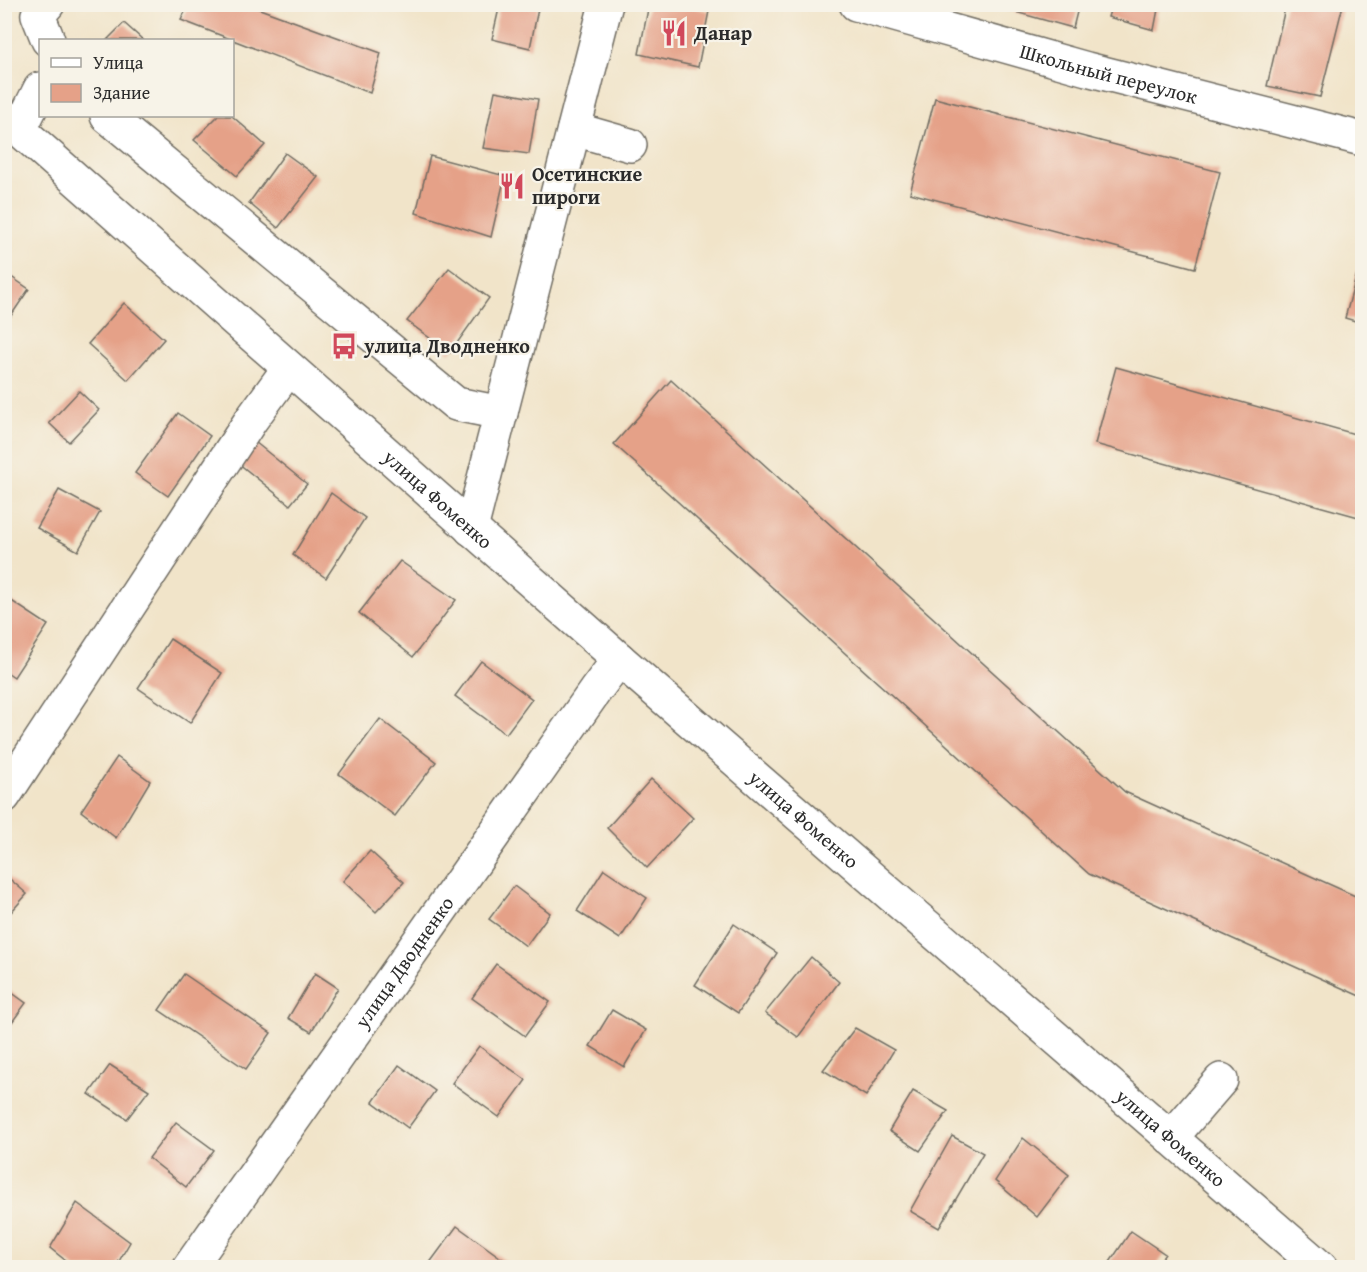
<svg xmlns="http://www.w3.org/2000/svg" width="1367" height="1272" font-family="'Gentium Book Plus',serif">
  <style>
    .building { fill: #e5a188 }
    .lines { fill: none; stroke-linecap: round; stroke-linejoin: round }
    .minor-casing { stroke: #706c62; stroke-width: 36 }
    .major-casing { stroke: #706c62; stroke-width: 36 }
    .minor { stroke: #fff; stroke-width: 33 }
    .major { stroke: #fff; stroke-width: 33 }
    .labels { text-anchor: middle; stroke-width: 4.5; stroke-linejoin: round; paint-order: stroke }
    .poi-label { font-size: 20px; font-weight: bold; fill: #2b2b2b; stroke: #f7f3e8; text-anchor: start }
    .street-label { font-size: 20px; fill: #2b2b2b; stroke: #f7f3e8 }
  </style>
  <rect width="100%" height="100%" fill="#f7f3e8"/>
  <filter id="ink" filterUnits="userSpaceOnUse"><feTurbulence type="fractalNoise" baseFrequency=".0167" numOctaves="2"/><feDisplacementMap in="SourceGraphic" scale="12" xChannelSelector="R" yChannelSelector="G"/><feConvolveMatrix kernelMatrix="1 2 1 2 8 2 1 2 1" color-interpolation-filters="sRGB"/></filter>
  <filter id="wash" filterUnits="userSpaceOnUse"><feTurbulence type="fractalNoise" baseFrequency=".008" numOctaves="4" result="noise"/><feDisplacementMap in="SourceGraphic" scale="24" xChannelSelector="R" yChannelSelector="G"/><feGaussianBlur stdDeviation="1.35" result="paint"/><feColorMatrix in="noise" values="0 0 0 0 0 0 0 0 0 0 0 0 0 0 0 0 0 1.4 0 .05"/><feComposite in="paint" operator="in"/></filter>
  <g filter="url(#wash)">
    <rect width="100%" height="100%" fill="#f1e4c9"/>
    <g id="blocks">
      <g class="building">
        <polygon points="189,4 246,4 381,53 370,93 181,20"/>
        <polygon points="500,4 539,4 530,48 492,39"/>
        <polygon points="649,4 679,4 709,11 698,67 639,54"/>
        <polygon points="1002,4 1079,4 1073,28 1001,8"/>
        <polygon points="1112,4 1159,4 1154,30 1108,17"/>
        <polygon points="1286,4 1343,5 1320,97 1267,86"/>
        <polygon points="124,23 143,40 107,40"/>
        <polygon points="495,91 538,99 529,154 483,148"/>
        <polygon points="935,98 1220,172 1195,268 910,193"/>
        <polygon points="218,116 232,116 265,145 237,176 194,140"/>
        <polygon points="285,153 318,177 278,228 249,203"/>
        <polygon points="430,156 505,176 491,237 416,213"/>
        <polygon points="1362,255 1362,323 1345,318"/>
        <polygon points="449,268 489,298 450,353 407,321"/>
        <polygon points="4,272 29,289 4,326"/>
        <polygon points="124,303 164,339 128,380 88,344"/>
        <polygon points="1116,367 1362,436 1362,518 1095,444"/>
        <polygon points="671,380 1125,792 1362,899 1362,997 1089,874 614,444"/>
        <polygon points="79,391 99,410 69,442 49,423"/>
        <polygon points="178,413 210,436 168,496 135,473"/>
        <polygon points="255,442 307,484 290,505 238,463"/>
        <polygon points="59,490 100,512 78,551 37,528"/>
        <polygon points="331,493 365,518 326,578 293,555"/>
        <polygon points="400,561 456,600 413,657 359,613"/>
        <polygon points="4,596 48,625 14,677 4,670"/>
        <polygon points="170,639 222,673 190,723 138,688"/>
        <polygon points="481,661 532,699 506,734 455,696"/>
        <polygon points="380,719 436,762 395,816 339,774"/>
        <polygon points="117,757 150,781 116,838 81,811"/>
        <polygon points="651,779 693,818 647,868 607,828"/>
        <polygon points="370,851 404,882 376,912 343,881"/>
        <polygon points="604,869 647,898 620,939 577,911"/>
        <polygon points="4,874 27,894 4,920"/>
        <polygon points="514,886 550,913 526,946 489,919"/>
        <polygon points="734,924 777,953 738,1013 695,985"/>
        <polygon points="811,957 839,982 798,1037 765,1013"/>
        <polygon points="496,964 550,1002 525,1036 472,998"/>
        <polygon points="315,973 338,988 311,1032 288,1018"/>
        <polygon points="184,974 271,1033 246,1069 159,1010"/>
        <polygon points="4,987 26,1003 4,1033"/>
        <polygon points="612,1010 646,1030 624,1067 590,1046"/>
        <polygon points="855,1028 894,1050 866,1096 823,1070"/>
        <polygon points="479,1046 526,1080 499,1117 452,1083"/>
        <polygon points="110,1065 149,1090 127,1119 89,1094"/>
        <polygon points="399,1065 435,1091 408,1128 373,1102"/>
        <polygon points="913,1091 948,1111 920,1151 889,1131"/>
        <polygon points="176,1122 214,1150 186,1187 149,1158"/>
        <polygon points="952,1136 983,1153 939,1228 910,1211"/>
        <polygon points="1023,1138 1069,1175 1037,1217 995,1181"/>
        <polygon points="77,1203 130,1242 115,1268 75,1268 50,1248"/>
        <polygon points="457,1226 515,1268 426,1268"/>
        <polygon points="1131,1231 1165,1254 1155,1268 1106,1268"/>
      </g>
    </g>
  </g>
  <g filter="url(#ink)">
    <use href="#blocks" fill-opacity="0" stroke="#706c62" stroke-width="1.5"/>
    <g class="lines">
      <g class="minor-casing">
        <g id="minor">
          <polyline points="48,4 38,15 48,40"/>
          <path id="s1" d="M856,4L1087,69L1362,139"/>
          <polyline points="107,116 456,404 501,413"/>
          <polyline points="20,129 40,89"/>
          <polyline points="574,129 630,145"/>
          <polyline points="471,529 606,4"/>
          <polyline points="4,796 251,420 289,368"/>
          <polyline points="1171,1138 1221,1080"/>
          <path id="s2" d="M189,1268L595,691L619,659"/>
        </g>
      </g>
      <g class="major-casing">
        <g id="major">
          <path id="s3" d="M4,116L619,659L1321,1268"/>
        </g>
      </g>
      <use href="#minor" class="minor"/>
      <use href="#major" class="major"/>
    </g>
  </g>
  <defs>
    <g id="restaurant-bare" transform="scale(2.07)"><path d="M-5-6h1v4h1v-4h1v4h1v-4h1v5L-1.5 .5V6h-2V.5L-5-1ZM5-6V6H3V1.5H1.5Q1.5-4 5-6Z" fill="#d1495b" stroke="#f7f3e8" stroke-width="2.5" paint-order="stroke"/></g>
    <g id="bus-bare" transform="scale(2.07)"><path d="M-5-6H5V4H4V6H2V4H-2V6H-4V4H-5ZM-3.5-4V0h7V-4ZM-3.5 1.2v1.5H-2V1.2ZM2 1.2v1.5H3.5V1.2Z" fill="#d1495b" stroke="#f7f3e8" stroke-width="2.5" paint-order="stroke"/></g>
  </defs>
  <g fill-rule="evenodd">
    <use href="#restaurant-bare" x="674" y="33"/>
    <use href="#restaurant-bare" x="512" y="186"/>
    <use href="#bus-bare" x="344" y="346"/>
  </g>
  <g class="labels">
    <g class="poi-label">
      <text x="694" y="40">Данар</text>
      <text x="532" y="181">Осетинские<tspan x="532" dy="23">пироги</tspan></text>
      <text x="364" y="353">улица Дводненко</text>
    </g>
    <g class="street-label">
      <text dy="7" stroke="none"><textPath href="#s1" startOffset="262">Школьный переулок</textPath></text>
      <text dy="7" stroke="none"><textPath href="#s3" startOffset="579">улица Фоменко</textPath></text>
      <text dy="7" stroke="none"><textPath href="#s3" startOffset="1065">улица Фоменко</textPath></text>
      <text dy="7" stroke="none"><textPath href="#s2" startOffset="374">улица Дводненко</textPath></text>
      <text dy="7" stroke="none"><textPath href="#s3" startOffset="1551">улица Фоменко</textPath></text>
    </g>
  </g>
  <rect width="1367" height="1272" fill="none" stroke="#f7f3e8" stroke-width="24"/>
  <rect x="39" y="39" width="195" height="78" fill="#f7f3e8" stroke="#a5a39c" stroke-width="1.5"/>
  <rect x="51" y="58" width="30" height="9" fill="#ffffff" stroke="#a5a39c" stroke-width="1.5"/>
  <text x="93" y="69" font-size="18" fill="#2b2b2b">Улица</text>
  <rect x="51" y="84" width="30" height="18" fill="#e5a188" stroke="#a5a39c" stroke-width="1.5"/>
  <text x="93" y="99" font-size="18" fill="#2b2b2b">Здание</text>
</svg>
